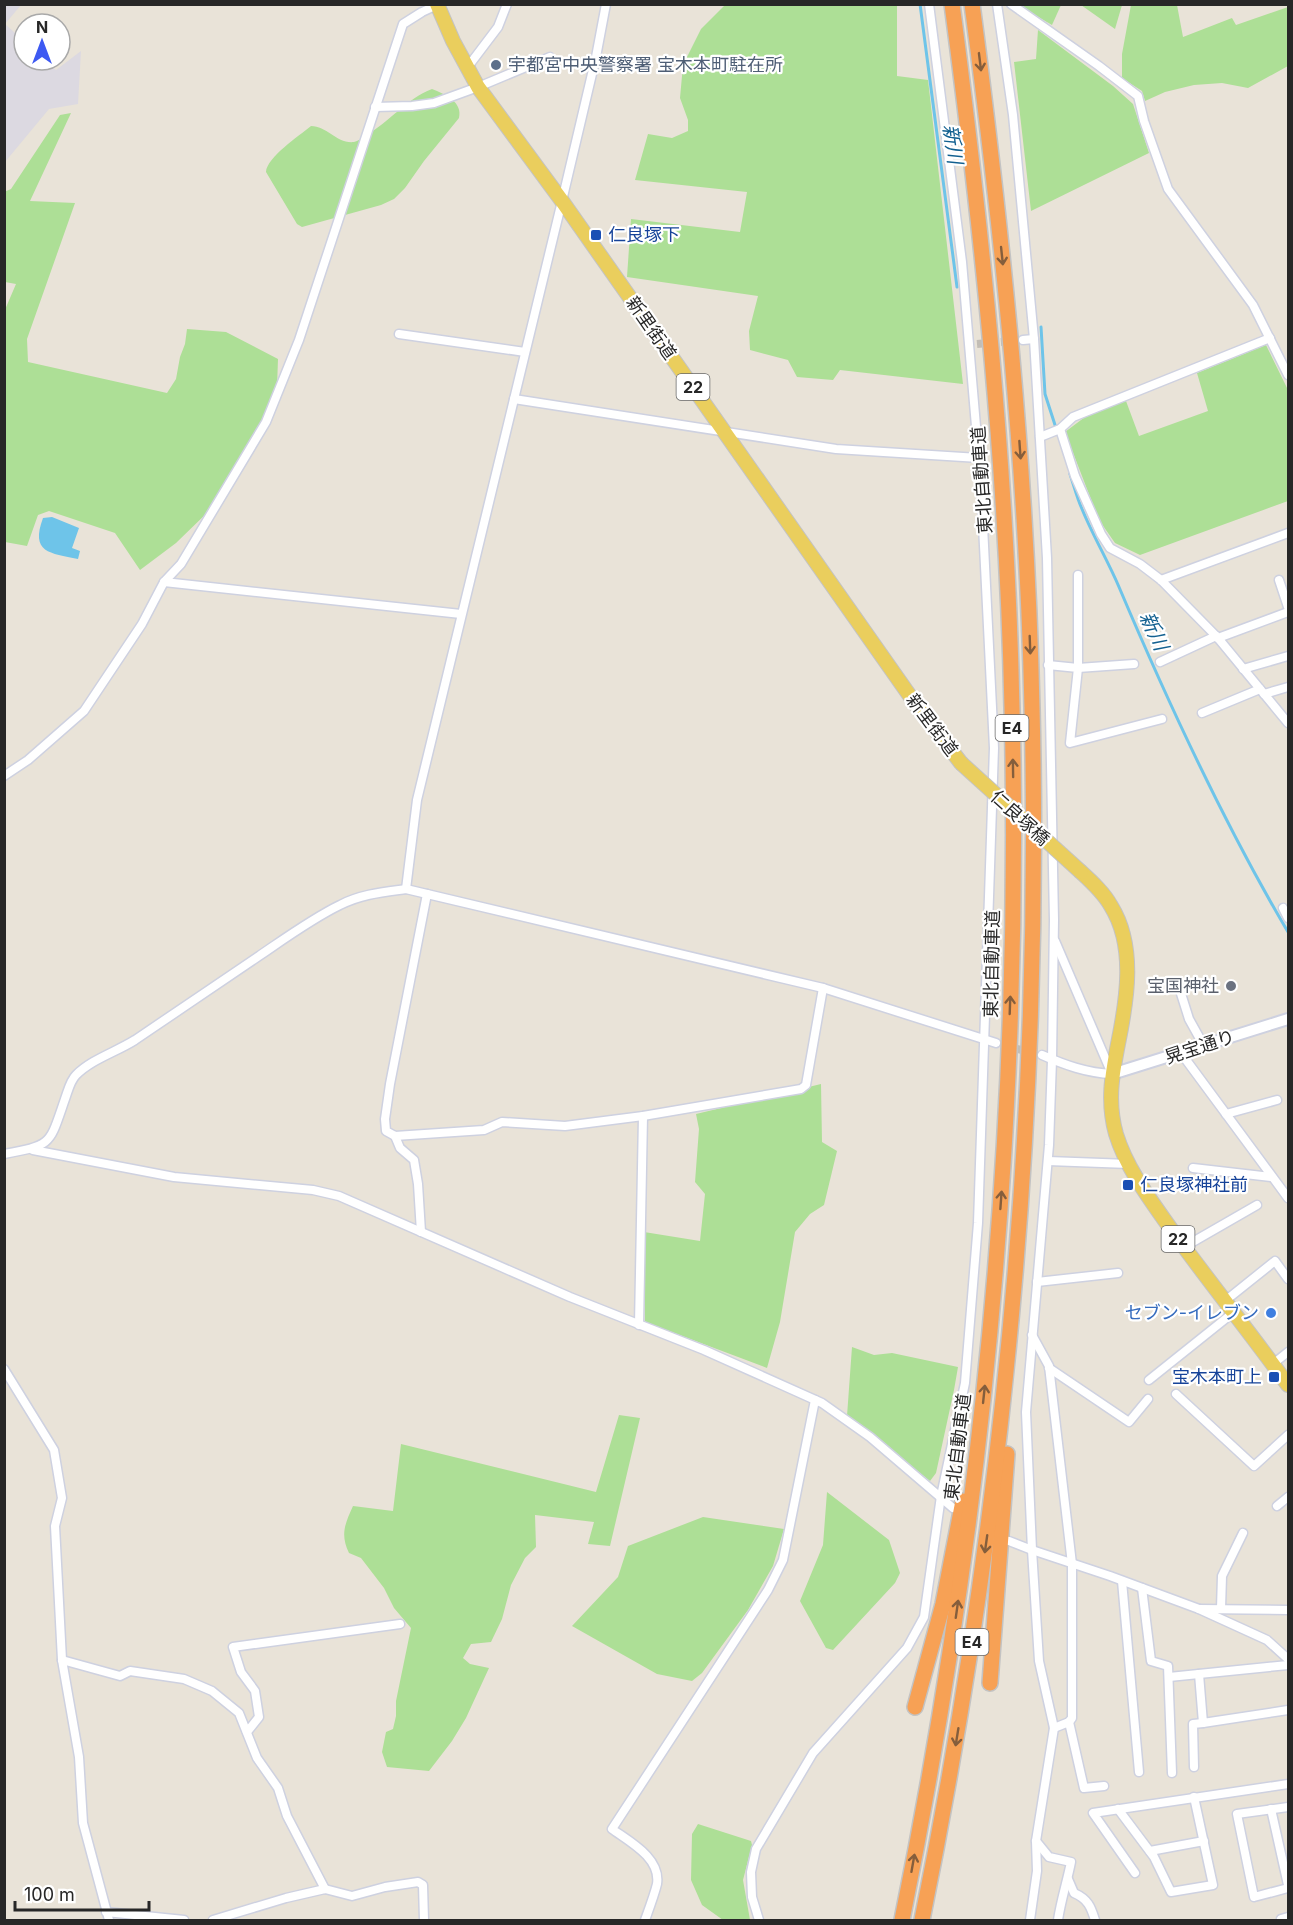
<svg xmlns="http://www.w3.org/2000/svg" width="1293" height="1925" font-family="Inter,'Noto Sans JP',sans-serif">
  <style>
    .industrial { fill: #dcd9e1 }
    .green { fill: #addf96 }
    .water { fill: #6ec4e9 }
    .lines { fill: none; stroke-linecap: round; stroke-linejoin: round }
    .stream { stroke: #6ec4e9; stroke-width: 3 }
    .minor-tunnel { stroke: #c2bdb5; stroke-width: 8; stroke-dasharray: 8 4; stroke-linecap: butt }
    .minor-casing { stroke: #ced1e0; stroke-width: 11 }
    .tertiary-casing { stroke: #ced1e0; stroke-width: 14 }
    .primary-casing { stroke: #c3c3c3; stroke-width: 16 }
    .motorway-casing { stroke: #c3c3c3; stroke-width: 18 }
    .minor { stroke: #fff; stroke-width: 8 }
    .tertiary { stroke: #fff; stroke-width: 10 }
    .primary { stroke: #eace5d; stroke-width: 14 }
    .motorway { stroke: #f7a155; stroke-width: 15 }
    .primary-bridge-casing { stroke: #c3c3c3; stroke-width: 16; stroke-linecap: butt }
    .primary-bridge { stroke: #eace5d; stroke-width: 14 }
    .oneway { stroke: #855e3c }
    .service-dot { fill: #5c6f8a; stroke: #fff; stroke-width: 2 }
    .transit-dot { fill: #1a4fb4; stroke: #fff; stroke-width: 2 }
    .worship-dot { fill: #6b7280; stroke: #fff; stroke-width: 2 }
    .shop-dot { fill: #3f7fe0; stroke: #fff; stroke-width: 2 }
    .labels { text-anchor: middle; stroke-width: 4.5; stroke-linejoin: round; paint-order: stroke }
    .shield { fill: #fff; stroke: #686868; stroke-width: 1.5 }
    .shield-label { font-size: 16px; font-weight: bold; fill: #272727 }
    .service-label { font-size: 18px; fill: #4e5e75; stroke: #fff; text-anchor: start }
    .transit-label { font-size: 18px; fill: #164399; stroke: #fff; text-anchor: start }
    .street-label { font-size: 18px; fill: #272727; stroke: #fff }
    .worship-label { font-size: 18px; fill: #5b616d; stroke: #fff; text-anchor: end }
    .shop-label { font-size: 18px; fill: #366cbe; stroke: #fff; text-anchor: end }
    .water-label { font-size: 20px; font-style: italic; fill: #126090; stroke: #fff }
  </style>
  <rect width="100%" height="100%" fill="#e9e3d8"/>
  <polygon class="industrial" points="5,4 21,5 5,24 24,41 24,60 44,60 56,70 81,51 78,104 49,109 5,162"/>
  <g class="green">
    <polygon points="725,5 897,5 897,76 928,80 963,384 840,370 833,380 797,377 788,360 750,350 749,331 758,296 627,277 631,219 740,232 747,192 635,180 648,134 672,138 688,131 688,120 680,98 683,65 701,29"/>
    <polygon points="1018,5 1061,5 1052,25"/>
    <polygon points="1081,5 1122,5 1115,29"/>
    <polygon points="1131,5 1177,5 1183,37 1232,18 1236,25 1288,7 1288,66 1248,88 1222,83 1194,85 1165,92 1145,101 1142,91 1122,78 1122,54"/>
    <polygon points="1038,30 1113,86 1133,104 1149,153 1031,211 1014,62 1036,59"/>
    <path d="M432,89C445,94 463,102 459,118L424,161L405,188L394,199L381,205L302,227L297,224L266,172C267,157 299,136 311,126C327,126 337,144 354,142C358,141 362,138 366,135C390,122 406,99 432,89Z"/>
    <polygon points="71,113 30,201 75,203 27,339 28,362 167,393 176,379 180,357 185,344 187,329 226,332 278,359 277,387 256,440 211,509 176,543 140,570 115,533 49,511 38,515 27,546 5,542 4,312 16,284 5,282 4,192 11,189 60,115"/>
    <polygon points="1266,345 1288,390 1288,501 1140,555 1115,543 1099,520 1065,432 1097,408 1126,401 1139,436 1208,411 1197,373"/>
    <polygon points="821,1084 822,1142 837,1151 824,1205 810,1214 795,1232 780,1322 767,1368 645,1322 644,1232 700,1241 705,1194 695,1182 699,1129 696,1114"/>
    <polygon points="852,1347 874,1355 892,1353 958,1367 954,1390 936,1473 930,1481 847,1416"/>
    <path d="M619,1415L640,1418L610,1546L588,1544L594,1522L535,1515L536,1547L525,1558L511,1585L502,1619L491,1642L471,1644L463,1658L470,1664L489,1668L466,1718L452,1741L429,1771L387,1767L382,1752L386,1732L393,1729L396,1716V1701L411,1628L394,1608L384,1588L361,1558L349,1553C340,1534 345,1524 353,1506L393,1511L401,1444L596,1492Z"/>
    <polygon points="827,1492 889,1540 900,1573 895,1583 833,1650 826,1648 800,1601 823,1545"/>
    <polygon points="703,1517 784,1529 773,1566 748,1610 702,1673 692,1681 657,1674 572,1626 618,1577 628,1546"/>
    <polygon points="698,1824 751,1841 752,1845 743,1880 750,1920 723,1920 702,1905 691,1880 692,1834"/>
  </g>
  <path class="water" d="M52,517L79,528L72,548L80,551L78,559C50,553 30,553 43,518Z"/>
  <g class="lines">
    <g class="stream">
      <polyline points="920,4 957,287"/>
      <polyline points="1041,327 1045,394 1056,428"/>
      <path d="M1070,474C1074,486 1077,498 1082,509C1093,536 1108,561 1119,587C1169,705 1223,822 1288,932"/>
    </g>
    <g class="minor-tunnel">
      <polyline points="977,344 1014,341"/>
      <polyline points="1005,1046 1042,1055"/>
    </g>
    <g class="minor-casing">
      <g id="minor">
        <polyline points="997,4 1013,115 1034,339 1047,558 1054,920 1052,1060 1049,1145 1026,1412 1032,1550 1039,1661 1054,1728 1036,1841 1037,1871 1030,1920"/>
        <polyline points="1011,4 1099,66 1138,96 1144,121 1168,189 1253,305 1288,375"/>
        <polyline points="467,68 498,27 507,4"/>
        <polyline points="375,107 412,106 434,103 478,87 550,57"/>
        <polyline points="399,334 525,352"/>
        <polyline points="1023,340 1034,339"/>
        <polyline points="514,399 836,449 979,458"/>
        <polyline points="1060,429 1075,476 1101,534 1110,548 1140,564 1161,580 1218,638 1288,723"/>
        <polyline points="1040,437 1060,429 1073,417 1270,338"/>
        <polyline points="1078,575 1078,668 1134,664"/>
        <polyline points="1161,580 1288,533"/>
        <polyline points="1279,580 1288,607"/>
        <polyline points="164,582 461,614"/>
        <polyline points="1218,638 1288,612"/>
        <polyline points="1160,662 1216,636"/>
        <polyline points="1048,665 1078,668 1070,743 1162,719"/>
        <polyline points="1243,669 1288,656"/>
        <polyline points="1264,694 1288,687"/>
        <polyline points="1202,713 1260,689"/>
        <polyline points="4,776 28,760 84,711 142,624 164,582 181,564 266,422 299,340 403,24 422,12 437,5"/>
        <polyline points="406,889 417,800 562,201 596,57 606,4"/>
        <polyline points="427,894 390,1084 385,1119 386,1131 395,1136 484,1130 502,1122 565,1126 643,1116 801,1089 806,1085 823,988"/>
        <polyline points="1283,908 1288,918"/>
        <polyline points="1178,984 1189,1019 1204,1046"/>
        <polyline points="1181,1053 1288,1198"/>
        <path d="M1042,1055C1065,1065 1087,1073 1112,1074L1055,941"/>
        <polyline points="1226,1114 1277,1100"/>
        <polyline points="395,1136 400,1148 414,1160 418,1184 421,1232"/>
        <polyline points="33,1150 174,1177 313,1190 339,1196 570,1297 704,1350 822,1403 870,1437 953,1508"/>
        <path d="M4,1154C53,1145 49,1145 65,1099C68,1091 70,1081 76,1075C92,1059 116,1052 135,1040C176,1012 218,984 259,956C284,939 313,918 340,905C361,894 384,892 406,889L823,988L996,1043"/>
        <polyline points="1048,1161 1129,1164"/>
        <polyline points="1193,1168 1271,1177"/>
        <polyline points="1184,1247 1257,1205"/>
        <polyline points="1037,1282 1118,1273"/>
        <polyline points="1225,1301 1275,1261 1288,1279"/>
        <polyline points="639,1325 643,1116"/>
        <polyline points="1032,1335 1049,1366 1072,1564 1072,1718 1069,1722 1054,1728"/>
        <polyline points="1273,1364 1288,1352"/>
        <polyline points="1049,1368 1129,1422 1148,1399"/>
        <polyline points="4,1369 54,1450 62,1498 55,1526 62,1660 79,1757 83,1823 109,1920"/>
        <polyline points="1149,1380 1234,1312"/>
        <polyline points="1176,1394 1254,1466 1288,1435"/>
        <polyline points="1277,1506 1288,1497"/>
        <polyline points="1009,1541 1032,1550 1110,1576 1199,1609 1267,1640 1288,1659"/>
        <polyline points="1122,1581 1139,1772"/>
        <polyline points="1142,1588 1151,1661 1168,1666 1172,1773"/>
        <polyline points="1221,1608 1222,1576 1243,1533"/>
        <polyline points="1199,1609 1288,1610"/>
        <polyline points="62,1660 120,1676 130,1671 184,1679 212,1691 239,1713 257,1758 278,1788 287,1816 325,1889"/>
        <polyline points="1199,1674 1203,1723 1288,1710"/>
        <polyline points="1169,1677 1288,1665"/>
        <polyline points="1069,1722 1084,1788 1104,1786"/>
        <polyline points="247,1732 259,1717 255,1691 241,1672 233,1647 400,1624"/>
        <polyline points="1194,1767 1193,1724 1203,1723"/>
        <polyline points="1288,1807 1237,1814 1254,1897 1288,1888"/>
        <polyline points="1118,1809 1154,1857 1171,1892 1213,1885 1194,1797"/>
        <polyline points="1271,1809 1288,1885"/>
        <path d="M1036,1841L1049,1857L1071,1862C1067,1882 1061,1900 1058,1920"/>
        <polyline points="1150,1851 1204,1841"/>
        <polyline points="1135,1873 1093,1813 1288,1784"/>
        <path d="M1068,1879L1074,1893C1088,1899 1091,1907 1095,1920"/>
        <polyline points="106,1912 184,1920"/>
        <polyline points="213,1920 286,1898 325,1889 352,1896 385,1887 418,1882 423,1885 424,1920"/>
        <path d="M645,1920C649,1909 654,1896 657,1884C661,1858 630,1842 612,1829L768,1590L783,1560L815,1400"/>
        <polyline points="759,1920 752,1897 751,1872 756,1849 813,1753 907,1648 924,1617 941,1496 965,1383 978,1223 994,748 981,485 962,262 929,4"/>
        <polyline points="1282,1920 1281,1919 1288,1917"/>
      </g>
    </g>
    <g class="tertiary-casing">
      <polyline id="tertiary" points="1112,1074 1288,1019"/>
    </g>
    <g class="primary-casing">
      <g id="primary">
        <polyline points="437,4 453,41 478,87 562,201 917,706 961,763"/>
        <path d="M1081,872C1092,882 1104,893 1111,906C1136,946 1127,1000 1118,1044C1112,1075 1107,1102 1116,1134C1127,1170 1152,1202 1173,1232C1211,1284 1251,1334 1288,1385"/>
      </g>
    </g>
    <g class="motorway-casing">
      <g id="motorway">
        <polyline points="990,1683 1007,1454"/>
        <polyline points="915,1707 943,1604 963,1501"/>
        <path d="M902,1920C983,1522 1022,1115 1012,708C1007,473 983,238 952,4"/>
        <path d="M922,1920C1003,1522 1042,1115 1032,708C1027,473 1003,238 972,4"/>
      </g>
    </g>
    <use href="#minor" class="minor"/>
    <use href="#tertiary" class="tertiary"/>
    <use href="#primary" class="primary"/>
    <use href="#motorway" class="motorway"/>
    <g class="primary-bridge-casing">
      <polyline id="primary-bridge" points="961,763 1081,872"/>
    </g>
    <use href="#primary-bridge" class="primary-bridge"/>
  </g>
  <defs><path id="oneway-shaft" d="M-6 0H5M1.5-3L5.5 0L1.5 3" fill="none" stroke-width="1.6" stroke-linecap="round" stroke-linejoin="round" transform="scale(1.5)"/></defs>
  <g class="oneway">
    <use href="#oneway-shaft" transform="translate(980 62) rotate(83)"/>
    <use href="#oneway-shaft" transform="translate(1002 256) rotate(84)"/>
    <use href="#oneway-shaft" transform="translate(1020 450) rotate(86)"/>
    <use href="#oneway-shaft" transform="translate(1030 645) rotate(88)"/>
    <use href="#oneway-shaft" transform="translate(1013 768) rotate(-91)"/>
    <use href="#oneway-shaft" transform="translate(1010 1005) rotate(-88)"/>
    <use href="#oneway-shaft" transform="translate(1001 1200) rotate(-86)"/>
    <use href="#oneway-shaft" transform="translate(984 1394) rotate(-84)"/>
    <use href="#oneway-shaft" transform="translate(986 1544) rotate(98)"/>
    <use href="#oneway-shaft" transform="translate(957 1609) rotate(-82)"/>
    <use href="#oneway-shaft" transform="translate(957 1737) rotate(99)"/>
    <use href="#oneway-shaft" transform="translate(913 1863) rotate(-80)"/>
  </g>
  <circle class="service-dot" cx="496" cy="65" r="6"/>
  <g class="transit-dot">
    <rect x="590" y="229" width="12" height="12" rx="3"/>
    <rect x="1122" y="1179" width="12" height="12" rx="3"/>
    <rect x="1268" y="1371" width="12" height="12" rx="3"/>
  </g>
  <circle class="worship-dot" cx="1231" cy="986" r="6"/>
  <circle class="shop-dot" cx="1271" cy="1313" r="6"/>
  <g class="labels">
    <g class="shield">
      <rect x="676.5" y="374" width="33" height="26" rx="4.5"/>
      <rect x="995.5" y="715" width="33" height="26" rx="4.5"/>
      <rect x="1161.5" y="1226" width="33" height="26" rx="4.5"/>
      <rect x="955.5" y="1629" width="33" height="26" rx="4.5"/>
    </g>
    <g class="shield-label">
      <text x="693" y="393">22</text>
      <text x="1012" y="734">E4</text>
      <text x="1178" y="1245">22</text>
      <text x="972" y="1648">E4</text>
    </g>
    <g class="service-label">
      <text x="508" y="71">宇都宮中央警察署 宝木本町駐在所</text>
    </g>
    <g class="transit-label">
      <text x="608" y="241">仁良塚下</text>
      <text x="1140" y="1191">仁良塚神社前</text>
      <text x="1262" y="1383" text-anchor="end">宝木本町上</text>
    </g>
    <g class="street-label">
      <text transform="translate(651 328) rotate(55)" y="6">新里街道</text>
      <text transform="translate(982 480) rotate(-94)" y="6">東北自動車道</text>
      <text transform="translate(932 725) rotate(53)" y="6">新里街道</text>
      <text transform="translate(1020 818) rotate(42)" y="6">仁良塚橋</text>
      <text transform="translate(992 964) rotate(-89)" y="6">東北自動車道</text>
      <text transform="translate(1200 1047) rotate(-18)" y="6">晃宝通り</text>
      <text transform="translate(958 1447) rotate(-83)" y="6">東北自動車道</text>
    </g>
    <g class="worship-label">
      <text x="1219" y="992">宝国神社</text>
    </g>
    <g class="shop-label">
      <text x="1259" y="1319">セブン-イレブン</text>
    </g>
    <g class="water-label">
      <text transform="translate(953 144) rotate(82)" y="7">新川</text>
      <text transform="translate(1154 631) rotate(65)" y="7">新川</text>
    </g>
  </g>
  <rect width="1293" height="1925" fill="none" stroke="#272727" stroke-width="12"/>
  <g transform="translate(42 42)"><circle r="28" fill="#ffffff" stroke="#a9a9a9" stroke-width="1.5"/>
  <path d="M0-4.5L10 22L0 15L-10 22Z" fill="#3d59f2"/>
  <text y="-9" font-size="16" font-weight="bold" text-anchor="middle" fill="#272727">N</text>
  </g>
  <path d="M15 1901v9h134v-9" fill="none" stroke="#272727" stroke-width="3"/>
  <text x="24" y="1901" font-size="18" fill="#272727" stroke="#ffffff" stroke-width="4.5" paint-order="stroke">100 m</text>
</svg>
